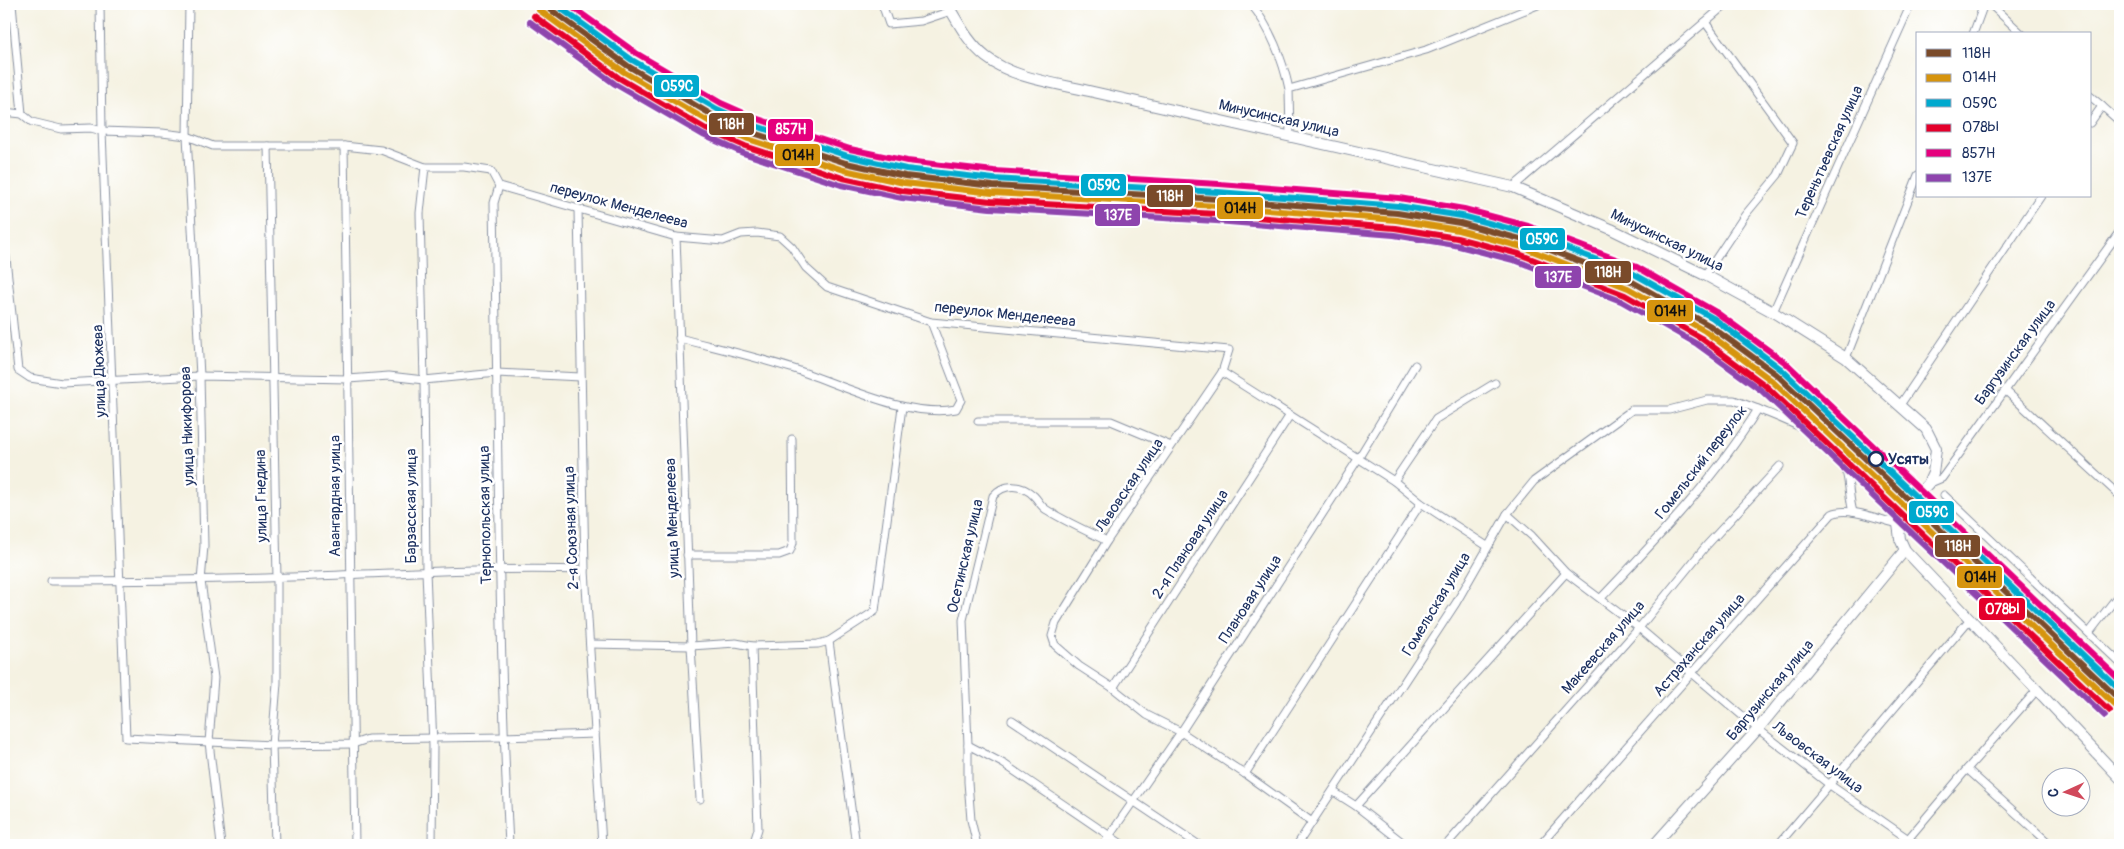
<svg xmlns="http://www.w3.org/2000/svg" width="2124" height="849" font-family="Pangolin,sans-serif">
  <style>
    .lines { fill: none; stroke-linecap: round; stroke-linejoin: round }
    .street-casing { stroke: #8890a0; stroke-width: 9 }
    .secondary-casing { stroke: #8890a0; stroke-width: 12 }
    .street { stroke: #fff; stroke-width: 7 }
    .secondary { stroke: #fff; stroke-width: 10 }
    .rail-1-casing { stroke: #fff; stroke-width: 10 }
    .rail-2-casing { stroke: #fff; stroke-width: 10 }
    .rail-3-casing { stroke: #fff; stroke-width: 10 }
    .rail-4-casing { stroke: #fff; stroke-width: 10 }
    .rail-5-casing { stroke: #fff; stroke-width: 10 }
    .rail-6-casing { stroke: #fff; stroke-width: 10 }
    .rail-1 { stroke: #7a4b2a; stroke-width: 6 }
    .rail-2 { stroke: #d6940e; stroke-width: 6 }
    .rail-3 { stroke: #00a9ce; stroke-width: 6 }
    .rail-4 { stroke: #e4002b; stroke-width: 6 }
    .rail-5 { stroke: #e5007d; stroke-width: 6 }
    .rail-6 { stroke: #8e44ad; stroke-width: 6 }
    .stop-dot { fill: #fff; stroke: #1b2f5e; stroke-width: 2.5 }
    .labels { text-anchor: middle; stroke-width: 5; stroke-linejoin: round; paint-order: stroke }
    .street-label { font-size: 15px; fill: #1b2f5e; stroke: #fff }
    .stop-label { font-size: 15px; font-weight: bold; fill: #1b2f5e; stroke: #fff; text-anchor: start }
    .line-badge { stroke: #fff; stroke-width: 2 }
    .badge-label { font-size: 14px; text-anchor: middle; font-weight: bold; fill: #fff }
    .pale-badge-label { font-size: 14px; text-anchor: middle; font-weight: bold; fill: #111 }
  </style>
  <rect width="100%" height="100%" fill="#fff"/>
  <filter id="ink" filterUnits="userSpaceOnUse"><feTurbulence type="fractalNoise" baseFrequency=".02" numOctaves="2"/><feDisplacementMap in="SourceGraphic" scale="10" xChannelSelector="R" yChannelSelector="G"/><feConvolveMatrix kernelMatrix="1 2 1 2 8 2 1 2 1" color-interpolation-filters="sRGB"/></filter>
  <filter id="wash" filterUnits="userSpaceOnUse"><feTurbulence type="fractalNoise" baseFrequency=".0096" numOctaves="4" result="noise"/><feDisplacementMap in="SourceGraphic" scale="20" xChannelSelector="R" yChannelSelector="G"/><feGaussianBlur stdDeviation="1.12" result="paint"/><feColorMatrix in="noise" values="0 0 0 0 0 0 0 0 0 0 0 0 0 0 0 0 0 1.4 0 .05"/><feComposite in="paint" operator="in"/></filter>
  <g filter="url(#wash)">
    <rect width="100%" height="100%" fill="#f5f2e2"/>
  </g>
  <g filter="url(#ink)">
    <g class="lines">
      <g class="street-casing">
        <g id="street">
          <polyline points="12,4 22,114"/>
          <polyline points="100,4 102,131 126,738 272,745 353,744 368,739 503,737 595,734"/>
          <polyline points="189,4 187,136 200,376 204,546 201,581 214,678 209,742 221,845"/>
          <polyline points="882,4 889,24 921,21 951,11"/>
          <path d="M1251,4C1270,27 1283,60 1289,89"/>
          <polyline points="1990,4 2022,34"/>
          <polyline points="1705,22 1793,143 1778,175 1745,215 1705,275"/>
          <polyline points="1973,34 1984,4"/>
          <polyline points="2090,96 2102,106"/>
          <polyline points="4,112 22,114 32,122 61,129 91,128 102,131 162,133 187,136 213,146 344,146 381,150 425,167 464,167 491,171 499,186 676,237 723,241 741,234 757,233 780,236 792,247 806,268 827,287 931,322 1229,350 1222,372 1107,541 1056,623 1052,636 1055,645 1079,666 1113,688 1147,715 1181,732 1245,774 1312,822"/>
          <polyline points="2090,123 2102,106 2120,122"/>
          <polyline points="1290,136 1289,89 1426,50 1540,4"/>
          <polyline points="268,146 277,578 277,683 272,745 275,845"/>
          <polyline points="344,146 355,845"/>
          <polyline points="425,167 420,213 424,380 426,571 433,746 432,845"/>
          <path d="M499,186L494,203C498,417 498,631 509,845"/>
          <polyline points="1513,187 1726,4"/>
          <polyline points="578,209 585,570 602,845"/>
          <polyline points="676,237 691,646 700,799"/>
          <polyline points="4,240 18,370 30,378 62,383 200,376 348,379 389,376 424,380 497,373 581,377"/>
          <polyline points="1773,312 1911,4"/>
          <path d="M679,338C717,348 756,357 794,369C840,384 909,419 956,409L961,400L931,322"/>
          <polyline points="1846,358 1918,175"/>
          <polyline points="1222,372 1394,481 1421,503 1487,546"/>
          <polyline points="2006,391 2120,496"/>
          <polyline points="1900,405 2041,196"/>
          <polyline points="978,421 1111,421 1171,446"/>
          <polyline points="1394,481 1436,419 1495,383"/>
          <polyline points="1928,484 1942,478 2120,231"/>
          <polyline points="1944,495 2120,663"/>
          <polyline points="1507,514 1532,536 1566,573 1639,628 1758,729 1830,785 1917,845"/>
          <polyline points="687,555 779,555 790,551 793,543 792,439"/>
          <path d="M51,581C140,581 228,580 316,576C406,573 495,567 585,570"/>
          <path d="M1601,598C1657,539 1715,479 1758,409C1779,418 1829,436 1841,456C1850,473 1848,495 1853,512"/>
          <polyline points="2089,633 2120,593"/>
          <polyline points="829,641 855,838"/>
          <polyline points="590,644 691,646 736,643 752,646 818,644 829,641 875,611 902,407"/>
          <polyline points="752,646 758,829 753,845"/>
          <polyline points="1113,688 1290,415"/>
          <polyline points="1012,720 1199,845"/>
          <polyline points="968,745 1004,764 1123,845"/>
          <polyline points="1967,769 2051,845"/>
          <polyline points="1245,774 1421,503"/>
          <polyline points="1334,792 1356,806 1406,845"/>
          <polyline points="1356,806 1566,573"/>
          <path d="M977,845L971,820L968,782V745L963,620L993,496C1004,483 1022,484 1034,496C1039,501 1041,507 1047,510C1066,522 1087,531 1107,541"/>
          <polyline points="1103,845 1181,732 1358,459 1415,365"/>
          <polyline points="1297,845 1456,603 1507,514 1534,481 1632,410 1669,410 1707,400 1734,400 1758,409"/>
          <polyline points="1446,845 1639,628 1706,546 1780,466"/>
          <path d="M1540,845L1832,514C1848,506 1881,520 1898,524"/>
          <polyline points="1778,845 1970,619"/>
          <polyline points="1903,845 1967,769 2037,690"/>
        </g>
      </g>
      <g class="secondary-casing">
        <g id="secondary">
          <path d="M947,4C958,22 968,43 986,57C1014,79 1056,83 1089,91L1513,187L1611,229L1705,275L1773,312L1846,358L1926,429L1936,449L1933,473L1928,484L1901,511L1898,524L1900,539L1905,550L2120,778"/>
          <polyline points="1654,845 1758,729 1905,550"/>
        </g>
      </g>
      <use href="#street" class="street"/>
      <use href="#secondary" class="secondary"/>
      <g class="rail-1-casing">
        <polyline id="rail-1" points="543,4 628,66 714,116 750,132 846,163 905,176 993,186 1218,199 1397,213 1460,223 1524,240 1631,281 1709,325 1776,374 2120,700"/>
      </g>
      <g class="rail-2-casing">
        <polyline id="rail-2" points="539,10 624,72 710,122 748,139 844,170 904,183 992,193 1217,206 1396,220 1458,230 1522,247 1628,288 1705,331 1771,380 2115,705"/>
      </g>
      <g class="rail-3-casing">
        <polyline id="rail-3" points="555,4 632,60 717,109 753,125 848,156 906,169 994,179 1218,192 1398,206 1462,216 1526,233 1634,274 1713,318 1781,369 2120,690"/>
      </g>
      <g class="rail-4-casing">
        <polyline id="rail-4" points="534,16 619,78 706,129 745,146 843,178 903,191 991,201 1217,214 1395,228 1457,238 1519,254 1625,295 1701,338 1766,386 2110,711"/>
      </g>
      <g class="rail-5-casing">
        <polyline id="rail-5" points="568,4 636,53 721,103 755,118 850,149 907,161 994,171 1219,184 1399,198 1464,209 1528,226 1637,267 1716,312 1786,363 2120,680"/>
      </g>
      <g class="rail-6-casing">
        <polyline id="rail-6" points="530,22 615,84 703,135 743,153 841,185 902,198 990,208 1216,221 1394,235 1455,245 1517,261 1621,301 1697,344 1762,391 2105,716"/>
      </g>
      <use href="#rail-1" class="rail-1"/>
      <use href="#rail-2" class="rail-2"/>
      <use href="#rail-3" class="rail-3"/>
      <use href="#rail-4" class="rail-4"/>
      <use href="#rail-5" class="rail-5"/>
      <use href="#rail-6" class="rail-6"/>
    </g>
  </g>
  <circle class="stop-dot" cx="1876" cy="459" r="7"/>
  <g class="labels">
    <g class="street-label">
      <text transform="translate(1279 118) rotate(13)" y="5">Минусинская улица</text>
      <text transform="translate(1829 152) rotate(-66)" y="5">Тереньтьевская улица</text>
      <text transform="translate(619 205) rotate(15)" y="5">переулок Менделеева</text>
      <text transform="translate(1667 240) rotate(26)" y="5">Минусинская улица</text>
      <text transform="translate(1005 314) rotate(6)" y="5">переулок Менделеева</text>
      <text transform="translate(2015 352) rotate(-54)" y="5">Баргузинская улица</text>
      <text transform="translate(99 371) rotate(-92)" y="5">улица Дюжева</text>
      <text transform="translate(187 426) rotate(-92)" y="5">улица Никифорова</text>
      <text transform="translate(1701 462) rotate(-52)" y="5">Гомельский переулок</text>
      <text transform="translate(1129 485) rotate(-56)" y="5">Львовская улица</text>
      <text transform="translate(261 496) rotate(-91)" y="5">улица Гнедина</text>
      <text transform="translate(335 496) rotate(-90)" y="5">Авангардная улица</text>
      <text transform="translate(411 506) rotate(-90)" y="5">Барзасская улица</text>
      <text transform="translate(485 515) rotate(-91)" y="5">Тернопольская улица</text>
      <text transform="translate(672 518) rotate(-92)" y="5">улица Менделеева</text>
      <text transform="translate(571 528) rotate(-92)" y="5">2-я Союзная улица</text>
      <text transform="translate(1190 544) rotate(-57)" y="5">2-я Плановая улица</text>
      <text transform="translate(965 556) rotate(-77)" y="5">Осетинская улица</text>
      <text transform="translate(1250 599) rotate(-57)" y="5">Плановая улица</text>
      <text transform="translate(1436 604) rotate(-59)" y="5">Гомельская улица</text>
      <text transform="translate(1699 645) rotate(-49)" y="5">Астраханская улица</text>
      <text transform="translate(1603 647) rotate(-49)" y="5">Макеевская улица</text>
      <text transform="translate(1770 690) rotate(-50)" y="5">Баргузинская улица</text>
      <text transform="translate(1818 757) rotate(37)" y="5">Львовская улица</text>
    </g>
    <g class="stop-label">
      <text x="1888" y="464">Усяты</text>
    </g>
  </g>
  <g class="line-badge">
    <rect x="653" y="74" width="47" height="24" rx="5" fill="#00a9ce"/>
    <rect x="708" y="112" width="47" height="24" rx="5" fill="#7a4b2a"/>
    <rect x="767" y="118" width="47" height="24" rx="5" fill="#e5007d"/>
    <rect x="774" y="143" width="47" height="24" rx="5" fill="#d6940e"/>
    <rect x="1080" y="173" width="47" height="24" rx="5" fill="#00a9ce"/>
    <rect x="1146" y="184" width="48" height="24" rx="5" fill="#7a4b2a"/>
    <rect x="1216" y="196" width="48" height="24" rx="5" fill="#d6940e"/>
    <rect x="1094" y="203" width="47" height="24" rx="5" fill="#8e44ad"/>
    <rect x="1519" y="227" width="47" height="24" rx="5" fill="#00a9ce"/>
    <rect x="1584" y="260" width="48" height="24" rx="5" fill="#7a4b2a"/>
    <rect x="1534" y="265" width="48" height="24" rx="5" fill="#8e44ad"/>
    <rect x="1646" y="299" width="48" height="24" rx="5" fill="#d6940e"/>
    <rect x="1908" y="500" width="47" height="24" rx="5" fill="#00a9ce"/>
    <rect x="1934" y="534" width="47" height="24" rx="5" fill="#7a4b2a"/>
    <rect x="1956" y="565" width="47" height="24" rx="5" fill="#d6940e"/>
    <rect x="1978" y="597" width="48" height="24" rx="5" fill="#e4002b"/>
  </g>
  <g class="badge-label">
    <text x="677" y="91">059С</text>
    <text x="731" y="129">118Н</text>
    <text x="791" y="134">857Н</text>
    <text x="1104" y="190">059С</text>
    <text x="1170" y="201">118Н</text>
    <text x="1118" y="220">137Е</text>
    <text x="1542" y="244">059С</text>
    <text x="1608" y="277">118Н</text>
    <text x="1558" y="282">137Е</text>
    <text x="1932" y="517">059С</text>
    <text x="1958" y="551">118Н</text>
    <text x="2002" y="614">078Ы</text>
  </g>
  <g class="pale-badge-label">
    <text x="798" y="160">014Н</text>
    <text x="1240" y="213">014Н</text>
    <text x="1670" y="316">014Н</text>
    <text x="1980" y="582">014Н</text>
  </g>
  <rect width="2124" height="849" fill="none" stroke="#fff" stroke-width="20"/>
  <rect x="1916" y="32" width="175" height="165" fill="#ffffff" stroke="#a4acbf"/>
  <rect x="1926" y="49" width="25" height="8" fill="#7a4b2a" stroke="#a4acbf"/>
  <text x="1962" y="58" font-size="15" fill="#1b2f5e">118Н</text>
  <rect x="1926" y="74" width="25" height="8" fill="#d6940e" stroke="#a4acbf"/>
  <text x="1962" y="82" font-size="15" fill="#1b2f5e">014Н</text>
  <rect x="1926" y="99" width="25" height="8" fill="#00a9ce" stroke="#a4acbf"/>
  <text x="1962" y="108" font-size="15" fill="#1b2f5e">059С</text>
  <rect x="1926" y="124" width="25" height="8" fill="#e4002b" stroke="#a4acbf"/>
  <text x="1962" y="132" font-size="15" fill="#1b2f5e">078Ы</text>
  <rect x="1926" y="149" width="25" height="8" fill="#e5007d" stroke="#a4acbf"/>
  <text x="1962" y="158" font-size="15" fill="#1b2f5e">857Н</text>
  <rect x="1926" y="174" width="25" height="8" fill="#8e44ad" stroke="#a4acbf"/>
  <text x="1962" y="182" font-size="15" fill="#1b2f5e">137Е</text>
  <g transform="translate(2066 792) rotate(267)"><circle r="24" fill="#ffffff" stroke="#a4acbf"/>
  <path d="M0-4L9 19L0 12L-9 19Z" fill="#d1495b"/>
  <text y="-8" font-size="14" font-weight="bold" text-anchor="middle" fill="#1b2f5e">С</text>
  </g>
</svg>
